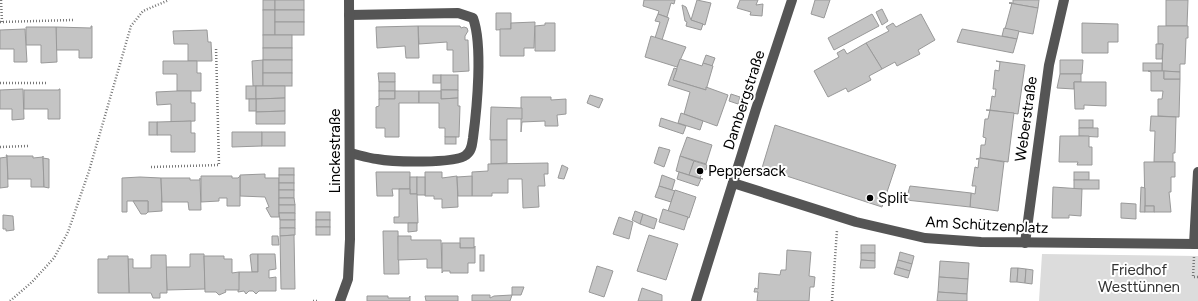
<svg xmlns="http://www.w3.org/2000/svg" width="1198" height="301" font-family="Figtree,sans-serif">
  <style>
    .green { fill: #dcdcdc }
    .building { fill: #c4c4c4; stroke: #999 }
    .lines { fill: none; stroke-linecap: round; stroke-linejoin: round }
    .path { stroke: #777; stroke-width: 2.5; stroke-dasharray: 1 2; stroke-linecap: butt }
    .minor { stroke: #555; stroke-width: 10 }
    .poi-dot { fill: #000; stroke: #fff; stroke-width: 1.5 }
    .labels { text-anchor: middle; stroke-width: 4; stroke-linejoin: round; paint-order: stroke }
    .street-label { font-size: 15px; fill: #000; stroke: #fff }
    .poi-label { font-size: 15px; fill: #000; stroke: #fff; text-anchor: start }
    .park-label { font-size: 15px; fill: #333; stroke: #fff }
  </style>
  <rect width="100%" height="100%" fill="#fff"/>
  <polygon class="green" points="1042,254 1198,256 1198,301 1039,301"/>
  <g class="building">
    <rect x="263" y="0" width="12" height="10"/>
    <rect x="275" y="0" width="29" height="10"/>
    <polygon points="644,0 675,0 674,4 671,3 667,17 658,14 659,11 643,6"/>
    <polygon points="697,0 711,3 705,25 691,20"/>
    <polygon points="740,0 758,0 756,5 763,4 762,16 750,15 751,12 737,8"/>
    <polygon points="815,0 830,0 824,18 811,14"/>
    <polygon points="1013,0 1039,0 1038,8 1009,3 1013,3"/>
    <polygon points="1166,0 1188,0 1187,26 1166,26"/>
    <polygon points="1009,3 1038,8 1033,34 1005,29 1012,3"/>
    <polygon points="682,5 686,7 691,20 703,24 701,30 686,26 687,22 685,21"/>
    <polygon points="882,9 888,21 882,25 876,12"/>
    <rect x="263" y="10" width="12" height="25"/>
    <rect x="275" y="10" width="29" height="12"/>
    <polygon points="496,13 511,13 511,29 496,30"/>
    <polygon points="658,14 669,18 662,40 655,38 660,22 655,21"/>
    <polygon points="872,14 879,26 834,50 828,38"/>
    <polygon points="921,14 935,40 918,50 920,54 897,66 895,62 882,69 866,43 889,31 886,27 893,23 896,27"/>
    <rect x="275" y="22" width="29" height="13"/>
    <polygon points="535,22 534,48 524,48 524,56 500,56 500,29 511,29 511,23"/>
    <polygon points="545,23 555,23 555,51 535,51 535,26 545,25"/>
    <polygon points="1082,23 1118,24 1118,42 1108,42 1108,53 1082,53"/>
    <polygon points="91,26 92,26 92,58 79,58 79,50 56,50 56,27 91,28"/>
    <polygon points="418,26 460,26 461,28 464,27 467,28 468,31 465,36 465,40 468,40 469,71 453,72 453,50 447,50 447,42 419,44"/>
    <polygon points="418,26 419,58 406,58 405,46 377,48 376,27"/>
    <polygon points="1158,26 1188,26 1188,38 1186,38 1185,64 1180,64 1180,72 1162,71 1163,44 1158,44"/>
    <polygon points="26,27 56,27 57,62 41,63 41,45 26,45"/>
    <polygon points="1004,28 1019,31 1017,39 1002,36"/>
    <polygon points="25,29 27,62 14,62 14,49 0,49 0,30"/>
    <polygon points="962,29 1017,39 1013,53 957,42"/>
    <polygon points="207,30 208,42 211,42 212,61 188,61 188,44 174,44 173,31"/>
    <rect x="263" y="35" width="29" height="13"/>
    <polygon points="651,36 686,47 677,67 645,57"/>
    <polygon points="866,43 882,69 869,76 871,80 848,92 846,88 828,97 814,71 839,57 837,53 844,49 847,54"/>
    <polygon points="1156,44 1163,44 1162,59 1156,59"/>
    <rect x="263" y="48" width="29" height="12"/>
    <polygon points="706,55 715,58 712,66 703,63"/>
    <polygon points="680,59 702,66 703,63 713,66 706,90 673,80"/>
    <polygon points="263,60 263,86 253,86 252,61"/>
    <rect x="263" y="60" width="29" height="13"/>
    <polygon points="1060,60 1083,60 1082,74 1060,74"/>
    <polygon points="163,61 197,61 197,73 201,73 201,91 177,91 177,74 163,74"/>
    <polygon points="996,61 1025,65 1018,114 990,110 992,96 995,97 996,89 993,89 995,70 999,71 1000,62"/>
    <rect x="1143" y="63" width="19" height="8"/>
    <polygon points="674,68 677,69 673,80 706,90 706,87 728,95 717,126 684,114 690,92 668,85"/>
    <polygon points="1148,71 1164,71 1164,79 1180,79 1179,117 1158,116 1158,99 1162,99 1163,91 1151,91 1151,72"/>
    <polygon points="1164,71 1180,72 1180,79 1164,79"/>
    <rect x="263" y="73" width="29" height="13"/>
    <polygon points="378,73 395,73 395,82 379,82"/>
    <polygon points="1060,74 1081,74 1081,82 1074,82 1074,89 1057,88"/>
    <rect x="433" y="75" width="8" height="8"/>
    <rect x="441" y="75" width="17" height="15"/>
    <rect x="379" y="82" width="16" height="9"/>
    <polygon points="1074,82 1106,82 1106,106 1084,105 1084,109 1075,109"/>
    <rect x="246" y="86" width="10" height="13"/>
    <polygon points="256,86 285,86 285,98 256,99"/>
    <polygon points="23,89 24,119 12,120 12,109 0,109 0,90"/>
    <polygon points="59,89 60,89 60,119 48,119 48,109 24,109 24,90 59,90"/>
    <polygon points="441,90 458,90 458,98 441,99"/>
    <polygon points="177,91 191,91 191,103 195,103 195,121 171,122 171,104 157,105 156,92"/>
    <rect x="379" y="91" width="16" height="8"/>
    <polygon points="395,91 419,91 419,103 399,103 399,137 385,137 385,128 376,128 376,107 379,106 379,99 395,99"/>
    <polygon points="419,91 441,91 441,99 458,98 458,106 460,106 459,137 445,137 445,128 439,128 439,103 419,103"/>
    <polygon points="731,94 740,97 738,104 729,101"/>
    <polygon points="590,95 603,99 599,108 587,103"/>
    <polygon points="521,97 551,97 551,100 566,99 566,114 557,115 558,126 545,126 545,121 522,122 521,132"/>
    <polygon points="285,98 285,111 256,112 256,99"/>
    <rect x="249" y="99" width="7" height="12"/>
    <polygon points="491,107 522,108 522,119 507,119 507,140 490,140"/>
    <polygon points="986,110 1014,113 1008,162 980,158 981,145 985,145 986,138 983,137 985,119 988,119 990,110"/>
    <polygon points="285,111 285,124 256,124 256,112"/>
    <polygon points="681,113 703,121 700,130 678,123"/>
    <polygon points="1151,116 1176,117 1175,153 1173,153 1173,162 1154,162 1155,131 1150,131"/>
    <polygon points="661,118 686,126 683,134 659,126"/>
    <rect x="1079" y="120" width="14" height="8"/>
    <polygon points="191,121 191,133 195,133 195,152 171,152 171,135 157,135 157,122"/>
    <rect x="149" y="122" width="8" height="13"/>
    <polygon points="775,125 896,165 882,207 762,168"/>
    <polygon points="1079,128 1098,128 1098,137 1079,136"/>
    <polygon points="232,132 262,132 262,146 232,147"/>
    <rect x="262" y="132" width="23" height="14"/>
    <polygon points="1060,136 1089,136 1089,147 1092,147 1092,165 1077,165 1078,162 1059,162"/>
    <rect x="445" y="137" width="11" height="7"/>
    <polygon points="687,137 712,145 706,164 680,156"/>
    <polygon points="491,140 507,140 507,163 491,164"/>
    <polygon points="659,147 670,150 664,167 654,163"/>
    <polygon points="6,155 7,155 8,187 0,188 0,158 7,157"/>
    <polygon points="7,156 33,156 33,158 43,157 43,156 44,187 31,187 31,179 8,179"/>
    <polygon points="680,156 694,161 689,175 676,171"/>
    <polygon points="43,158 49,159 49,188 44,187"/>
    <polygon points="980,158 1004,162 998,211 970,207 971,193 975,194 976,186 972,186 975,167 978,168 979,159 976,159"/>
    <polygon points="694,161 707,165 706,170 703,169 700,178 703,179 689,175"/>
    <polygon points="1144,162 1175,162 1175,177 1171,177 1171,192 1169,192 1171,212 1154,212 1154,206 1145,206"/>
    <polygon points="548,163 548,174 544,174 545,186 538,186 539,207 523,208 522,179 508,179 508,193 492,193 492,196 472,196 472,172 488,171 488,164"/>
    <polygon points="562,165 568,168 564,179 558,178"/>
    <rect x="279" y="168" width="15" height="7"/>
    <polygon points="376,172 410,172 410,189 392,189 393,196 377,196"/>
    <polygon points="425,172 442,172 442,178 457,176 458,207 442,208 442,199 434,199 434,196 425,196"/>
    <polygon points="679,172 701,179 698,186 677,179"/>
    <rect x="1074" y="172" width="15" height="8"/>
    <polygon points="265,174 265,178 279,178 279,217 271,217 266,208 269,207 265,197 240,196 240,175"/>
    <rect x="279" y="175" width="15" height="8"/>
    <polygon points="662,175 675,180 672,190 659,186"/>
    <polygon points="201,176 232,176 232,178 238,178 240,176 240,206 227,206 227,198 219,198 219,201 201,202"/>
    <polygon points="472,176 472,196 458,196 457,177"/>
    <polygon points="140,177 161,178 162,211 148,212 148,201 127,201 127,212 122,212 122,178"/>
    <rect x="410" y="177" width="7" height="17"/>
    <rect x="417" y="177" width="8" height="18"/>
    <polygon points="161,178 190,178 190,180 200,180 200,178 201,210 189,210 188,202 162,202"/>
    <rect x="1074" y="180" width="25" height="9"/>
    <rect x="279" y="183" width="15" height="7"/>
    <polygon points="659,186 675,191 671,202 655,197"/>
    <polygon points="910,186 971,193 970,207 906,200"/>
    <polygon points="1053,187 1082,189 1081,216 1069,215 1069,218 1052,218"/>
    <polygon points="1141,187 1145,188 1145,212 1140,212"/>
    <polygon points="399,189 410,189 410,194 417,194 418,223 394,223 394,217 399,217"/>
    <rect x="279" y="190" width="15" height="8"/>
    <polygon points="675,190 696,197 689,218 668,211"/>
    <polygon points="279,198 294,198 295,205 279,205"/>
    <polygon points="133,201 148,201 148,212 146,214 141,214"/>
    <polygon points="1121,203 1136,204 1136,219 1121,218"/>
    <rect x="279" y="205" width="16" height="8"/>
    <rect x="1145" y="206" width="9" height="6"/>
    <polygon points="663,209 688,217 684,230 659,222"/>
    <polygon points="635,211 643,214 640,224 632,220"/>
    <rect x="316" y="212" width="14" height="8"/>
    <polygon points="279,213 295,213 295,220 280,220"/>
    <polygon points="643,214 657,219 654,229 640,224"/>
    <polygon points="3,215 13,216 14,230 6,231 6,229 3,229"/>
    <polygon points="619,217 633,222 629,239 613,234"/>
    <rect x="280" y="220" width="15" height="8"/>
    <rect x="316" y="220" width="14" height="7"/>
    <polygon points="408,223 417,223 417,231 408,232"/>
    <rect x="316" y="227" width="14" height="8"/>
    <polygon points="280,228 295,228 295,235 280,236"/>
    <polygon points="383,231 398,231 399,274 384,274"/>
    <polygon points="294,235 295,289 281,289 280,236"/>
    <polygon points="649,235 678,244 666,280 637,271"/>
    <polygon points="272,236 278,236 279,245 272,245"/>
    <polygon points="398,236 411,236 411,240 441,240 442,268 427,268 427,259 398,260"/>
    <rect x="460" y="238" width="14" height="10"/>
    <polygon points="442,243 460,243 460,248 474,248 475,246 475,263 468,263 468,273 450,273 450,271 443,271 442,273"/>
    <rect x="861" y="245" width="14" height="8"/>
    <polygon points="787,250 811,252 809,276 815,277 814,287 810,287 809,301 757,301 758,292 754,292 755,288 758,289 759,273 780,275 781,270 786,270"/>
    <polygon points="900,252 914,256 912,264 898,260"/>
    <polygon points="861,253 875,253 875,261 861,260"/>
    <polygon points="190,254 204,254 205,289 167,290 166,267 190,267"/>
    <polygon points="252,254 258,254 258,272 252,272 250,255"/>
    <polygon points="258,254 275,254 276,269 269,270 269,278 276,277 276,291 259,291 256,294 253,291 249,291 246,294 244,291 238,292 239,272 258,272"/>
    <polygon points="151,255 166,255 167,293 160,293 160,298 153,298 151,293 129,293 128,259 133,259 133,268 151,268"/>
    <rect x="480" y="255" width="4" height="16"/>
    <polygon points="108,256 128,256 129,293 98,293 98,259 108,259"/>
    <polygon points="204,256 224,256 224,259 232,259 232,273 239,272 239,290 225,290 226,292 219,295 216,292 205,292"/>
    <polygon points="861,260 875,261 875,268 860,268"/>
    <polygon points="898,260 912,264 910,271 896,267"/>
    <polygon points="940,261 969,263 968,279 939,277"/>
    <polygon points="597,266 613,271 604,297 589,292"/>
    <polygon points="896,267 910,271 908,278 894,274"/>
    <polygon points="1011,268 1018,268 1017,282 1010,282"/>
    <polygon points="1018,268 1026,269 1025,283 1017,282"/>
    <polygon points="1026,269 1033,270 1032,284 1025,283"/>
    <polygon points="939,277 968,279 967,294 938,292"/>
    <polygon points="512,287 524,287 521,295 512,295"/>
    <polygon points="642,288 662,295 662,301 638,301"/>
    <polygon points="938,292 967,294 967,301 937,301"/>
    <polygon points="472,295 490,295 490,298 494,296 512,295 510,301 472,301"/>
    <polygon points="367,296 388,296 388,298 409,298 410,296 410,301 367,301"/>
    <polygon points="425,296 458,296 458,301 426,301"/>
  </g>
  <g class="lines">
    <g class="path">
      <polyline points="1,0 2,22"/>
      <polyline points="0,22 73,20"/>
      <polyline points="0,83 46,83"/>
      <polyline points="0,147 28,146"/>
      <polyline points="151,167 219,165 216,47"/>
      <polyline points="1194,257 1193,277 1198,277"/>
      <polyline points="10,301 32,282 54,258 68,232 89,171 131,26 143,11 169,0"/>
      <polyline points="313,301 318,301"/>
      <polyline points="832,301 837,230"/>
    </g>
    <g class="minor">
      <path d="M349,15L458,13L473,18C483,45 477,108 473,138C472,144 472,151 466,155C455,164 392,162 377,159C368,158 359,155 350,153"/>
      <polyline points="733,183 856,222 925,238 981,242 1198,244"/>
      <polyline points="1025,243 1049,65 1064,0"/>
      <polyline points="1194,244 1198,172"/>
      <polyline points="340,301 348,279 350,239 349,0"/>
      <polyline points="696,301 756,109 792,0"/>
    </g>
  </g>
  <g class="poi-dot">
    <circle cx="700" cy="171" r="4"/>
    <circle cx="870" cy="198" r="4"/>
  </g>
  <g class="labels">
    <g class="street-label">
      <text transform="translate(744 100) rotate(-72)" y="5">Dambergstraße</text>
      <text transform="translate(1026 119) rotate(-82)" y="5">Weberstraße</text>
      <text transform="translate(335 151) rotate(-90)" y="5">Linckestraße</text>
      <text transform="translate(987 225) rotate(3)" y="5">Am Schützenplatz</text>
    </g>
    <g class="poi-label">
      <text x="708" y="176">Peppersack</text>
      <text x="878" y="203">Split</text>
    </g>
    <g class="park-label">
      <text x="1139" y="275">Friedhof<tspan x="1139" dy="17">Westtünnen</tspan></text>
    </g>
  </g>
</svg>
